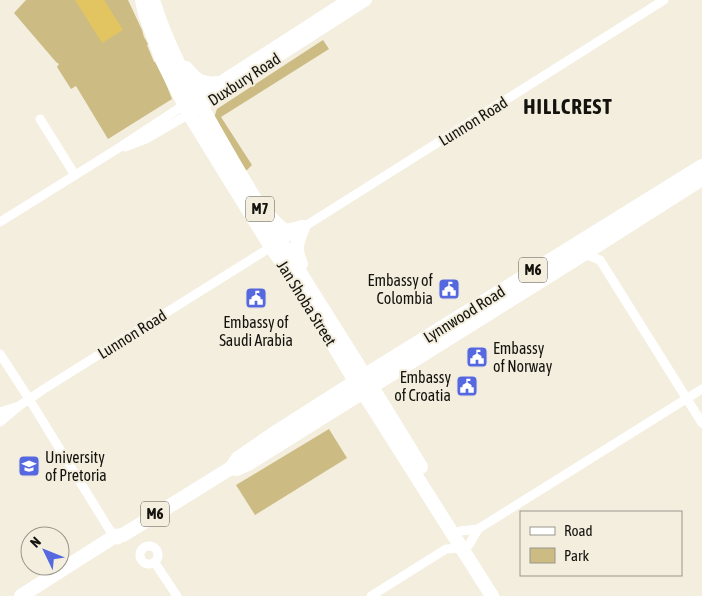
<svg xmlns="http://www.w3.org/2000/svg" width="702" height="596" font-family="'Asap Condensed',sans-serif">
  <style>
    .green { fill: #ccbb83 }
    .water { fill: #e2c461 }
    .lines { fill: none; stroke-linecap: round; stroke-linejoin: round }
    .minor { stroke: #fff; stroke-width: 9 }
    .secondary { stroke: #fff; stroke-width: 12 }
    .primary { stroke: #fff; stroke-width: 14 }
    .labels { text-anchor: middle; stroke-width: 4; stroke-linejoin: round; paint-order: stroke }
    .shield { fill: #f3eede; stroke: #58554c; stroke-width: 1 }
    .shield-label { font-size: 15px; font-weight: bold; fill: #15130e }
    .street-label { font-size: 16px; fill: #15130e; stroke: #f3eede }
    .poi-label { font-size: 16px; fill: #15130e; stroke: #f3eede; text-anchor: end }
    .district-label { font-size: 21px; font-weight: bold; letter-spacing: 1px; fill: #15130e; stroke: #f3eede }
  </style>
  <rect width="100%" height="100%" fill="#f3eede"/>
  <g class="green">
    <polygon points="26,0 128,0 142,30 144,37 148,44 147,45 154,62 157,61 172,99 108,139 76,86 71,89 57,67 59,64 56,62 14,13"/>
    <polygon points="323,40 329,49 221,117 252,165 247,170 242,172 214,118 217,109"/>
    <polygon points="329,429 347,458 255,515 236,485"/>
  </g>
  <polygon class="water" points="75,0 104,0 123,30 102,43"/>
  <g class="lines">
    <g class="minor">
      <polyline points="40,119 75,175"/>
      <polyline points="125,147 146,139 189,114"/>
      <polyline points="0,222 117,149 184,105"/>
      <polyline points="280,242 664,0"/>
      <polyline points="584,254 600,260 702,423"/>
      <polyline points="0,354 26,394 109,529 118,540"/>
      <polyline points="0,412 16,407"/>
      <polyline points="0,422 19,406 44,389 271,247"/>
      <polyline points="460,531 478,529 702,389"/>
      <polyline points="469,545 478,529"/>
      <circle cx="149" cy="555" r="9"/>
      <polyline points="155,563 177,596"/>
      <polyline points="371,596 446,549 461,548"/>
    </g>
    <g class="secondary">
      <polyline points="188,103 348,0"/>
      <polyline points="193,111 366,0"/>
    </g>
    <g class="primary">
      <polyline points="142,0 145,14 162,60 189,114 271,247 291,275 352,376 375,411 492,596"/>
      <path d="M153,0C169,54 200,104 228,153C289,260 358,361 421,467"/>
      <path d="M186,68C196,80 201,85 218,83"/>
      <path d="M270,217C283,231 284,233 303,227"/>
      <path d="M301,264C294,248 297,243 303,227"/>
      <polyline points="231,468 238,458 273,434 375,369 702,166"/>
      <polyline points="21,596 115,536 123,535 231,468 237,469 248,464 584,254 702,179"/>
    </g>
  </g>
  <defs>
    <g id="civic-square" transform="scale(1.125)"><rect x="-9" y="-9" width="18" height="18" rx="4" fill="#5668df" stroke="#f3eede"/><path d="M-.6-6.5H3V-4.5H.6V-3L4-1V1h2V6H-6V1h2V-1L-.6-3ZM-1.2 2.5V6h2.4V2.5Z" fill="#fff"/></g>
    <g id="university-square" transform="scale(1.125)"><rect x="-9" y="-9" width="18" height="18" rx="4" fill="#5668df" stroke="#f3eede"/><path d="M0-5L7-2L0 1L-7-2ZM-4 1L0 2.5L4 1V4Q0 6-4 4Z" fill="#fff"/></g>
  </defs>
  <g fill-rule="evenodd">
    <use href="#civic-square" x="449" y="289"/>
    <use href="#civic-square" x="256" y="298"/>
    <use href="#civic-square" x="477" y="357"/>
    <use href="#civic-square" x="467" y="386"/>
    <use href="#university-square" x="29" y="466"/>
  </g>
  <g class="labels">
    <g class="shield">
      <rect x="246" y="196.5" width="28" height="25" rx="4"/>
      <rect x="519" y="257.5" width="28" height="25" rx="4"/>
      <rect x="141" y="501.5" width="28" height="25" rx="4"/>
    </g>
    <g class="shield-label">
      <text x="260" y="214">M7</text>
      <text x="533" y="275">M6</text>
      <text x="155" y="519">M6</text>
    </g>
    <g class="street-label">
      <text transform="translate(244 79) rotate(-33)" y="6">Duxbury Road</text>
      <text transform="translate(473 121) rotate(-32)" y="6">Lunnon Road</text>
      <text transform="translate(307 303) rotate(58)" y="6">Jan Shoba Street</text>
      <text transform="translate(464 314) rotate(-32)" y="6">Lynnwood Road</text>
      <text transform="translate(132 334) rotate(-32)" y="6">Lunnon Road</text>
    </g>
    <g class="poi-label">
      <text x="433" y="286">Embassy of<tspan x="433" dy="18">Colombia</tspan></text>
      <text x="256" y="328" text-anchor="middle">Embassy of<tspan x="256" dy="18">Saudi Arabia</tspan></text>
      <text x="493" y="354" text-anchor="start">Embassy<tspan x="493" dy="18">of Norway</tspan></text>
      <text x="451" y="383">Embassy<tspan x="451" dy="18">of Croatia</tspan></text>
      <text x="45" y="463" text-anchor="start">University<tspan x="45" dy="18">of Pretoria</tspan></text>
    </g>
    <g class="district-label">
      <text x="568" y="114">HILLCREST</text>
    </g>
  </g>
  <rect x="520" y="511" width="162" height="65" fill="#f3eede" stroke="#9a968b"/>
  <rect x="530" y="527" width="25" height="8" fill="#ffffff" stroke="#9a968b"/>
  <text x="564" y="536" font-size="15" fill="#15130e">Road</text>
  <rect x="530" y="548" width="25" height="15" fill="#ccbb83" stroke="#9a968b"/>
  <text x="564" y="561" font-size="15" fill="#15130e">Park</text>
  <g transform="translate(45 551) rotate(313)"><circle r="24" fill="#f3eede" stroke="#9a968b"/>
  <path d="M0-4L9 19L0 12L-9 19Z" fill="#5668df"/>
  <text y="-8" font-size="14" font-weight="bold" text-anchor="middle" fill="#15130e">N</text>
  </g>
</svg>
